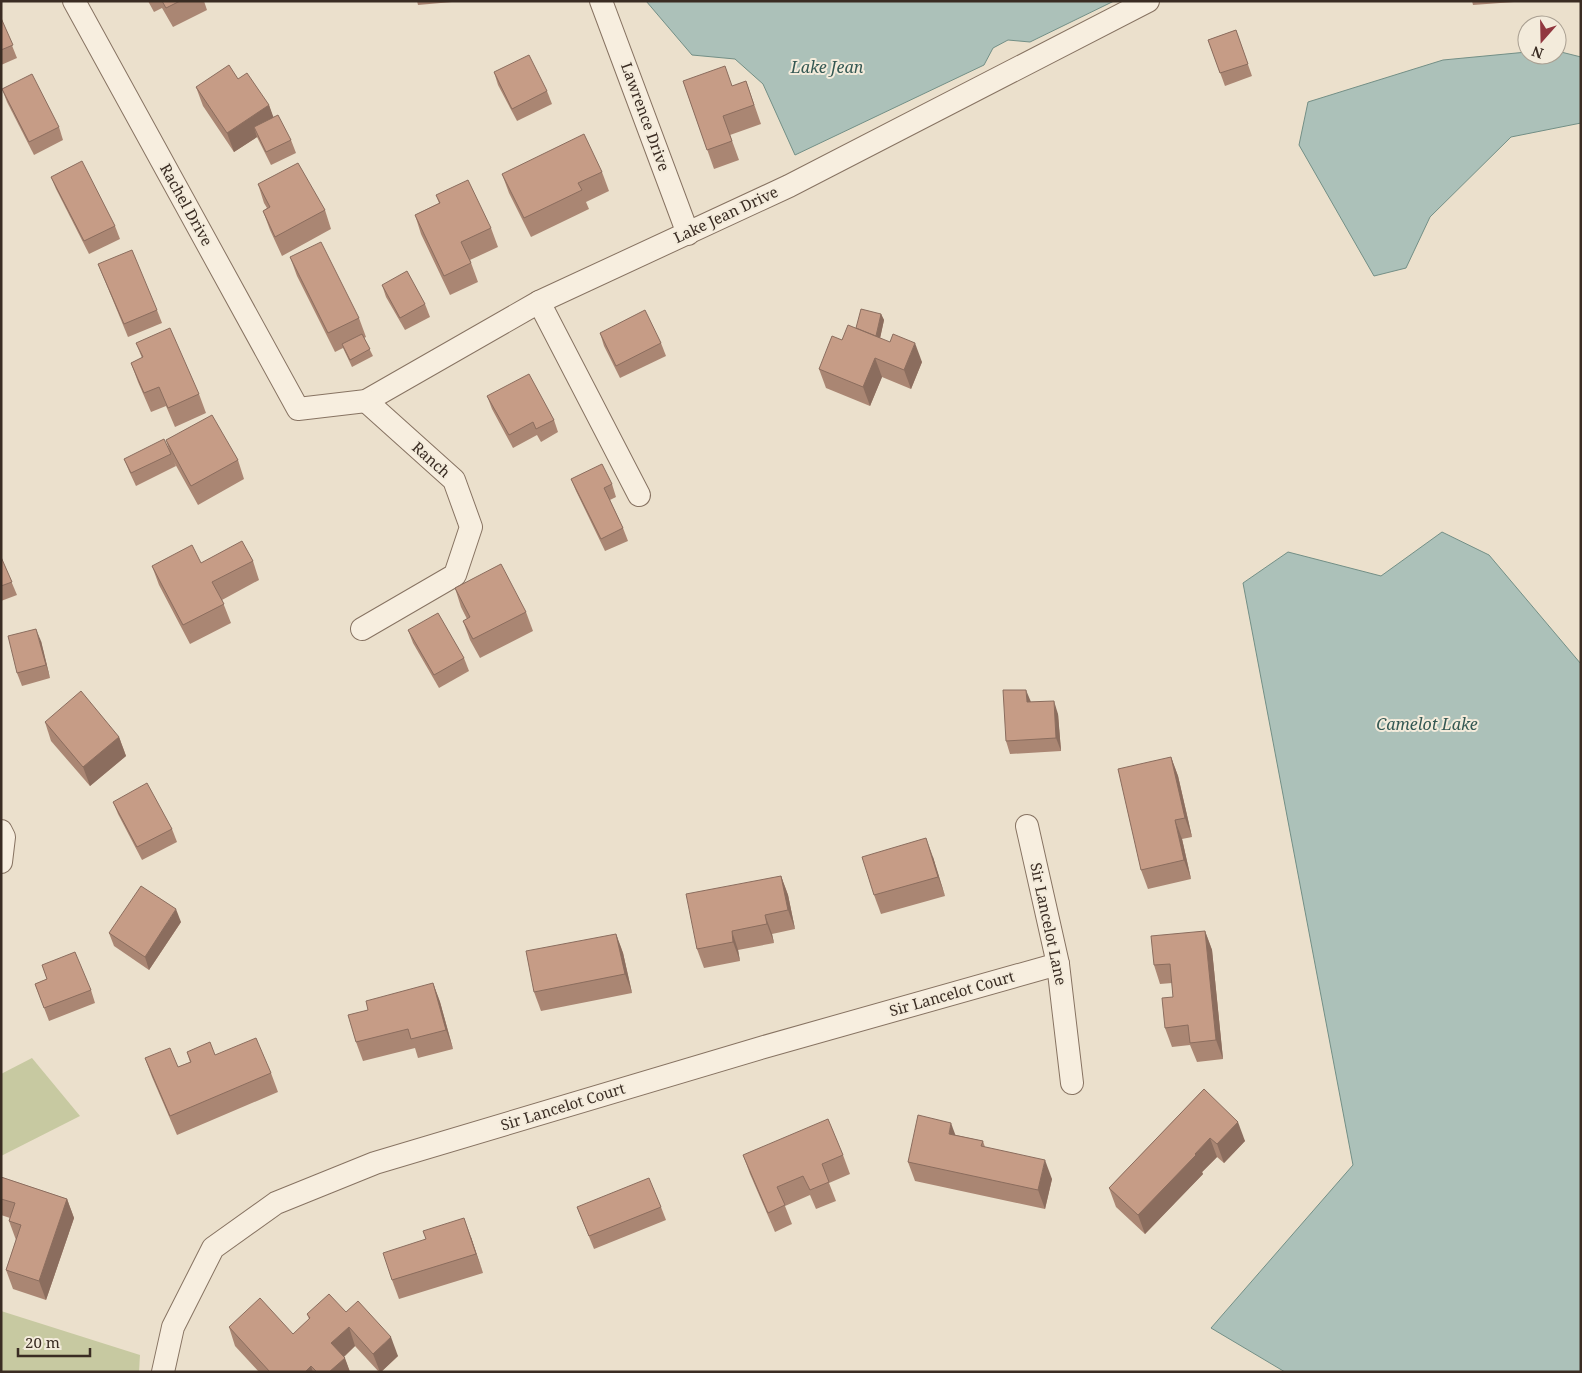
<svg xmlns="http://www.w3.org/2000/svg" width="1582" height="1373" font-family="'Noto Serif',serif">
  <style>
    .green { fill: #c7c9a1 }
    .water { fill: #acc1b9; stroke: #738f86 }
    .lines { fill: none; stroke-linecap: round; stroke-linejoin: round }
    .minor-casing { stroke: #877362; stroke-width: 24 }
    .minor { stroke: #f7eedf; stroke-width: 22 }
    .wall { fill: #aa8673 }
    .shaded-wall { fill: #8b6d5e }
    .building { fill: #c69c86; stroke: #8b6d5e }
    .labels { text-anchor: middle; stroke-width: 4; stroke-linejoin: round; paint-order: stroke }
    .street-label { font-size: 15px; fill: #3a2c23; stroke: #f3ebdb }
    .water-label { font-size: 16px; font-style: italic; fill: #345853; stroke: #f3ebdb }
  </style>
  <rect width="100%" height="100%" fill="#ebe0cc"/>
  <g class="green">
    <polygon points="32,1058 80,1116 1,1156 1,1074"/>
    <polygon points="1,1311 140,1355 139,1372 1,1372"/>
  </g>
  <g class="water">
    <polygon points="646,1 1114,1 1030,42 1008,40 993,48 984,65 795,155 763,84 735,59 692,55"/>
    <polygon points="1557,51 1581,57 1581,123 1511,137 1430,217 1406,268 1374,276 1299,145 1308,102 1443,60 1527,52 1527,55 1557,55"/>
    <polygon points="1442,532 1489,555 1581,664 1581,1372 1285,1372 1211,1328 1353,1165 1243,583 1288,552 1381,576"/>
  </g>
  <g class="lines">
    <g class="minor-casing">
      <g id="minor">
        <polyline points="74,1 298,409 366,401 539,302 789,186 1148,1"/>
        <polyline points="601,1 688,234"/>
        <polyline points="539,302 639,495"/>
        <polyline points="362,629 455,575 471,527 454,480 366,401"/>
        <polyline points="1027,826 1058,964 1072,1083"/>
        <polyline points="1,831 4,837 1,862"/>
        <polyline points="163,1372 173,1327 213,1248 276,1203 375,1163 764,1047 1058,964"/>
      </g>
    </g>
    <use href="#minor" class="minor"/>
  </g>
  <g class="wall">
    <polygon points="148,1 204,1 207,10 173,27 162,8 154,12"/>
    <polygon points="417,1 452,1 452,2 418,5"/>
    <polygon points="1472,1 1514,1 1514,2 1473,5"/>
    <polygon points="1,18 17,58 1,65"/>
    <polygon points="1236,30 1252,76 1225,86 1208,40"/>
    <polygon points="494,72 547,91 552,104 517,121 498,85"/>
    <polygon points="238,79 269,105 273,118 291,140 296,153 271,165 257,137 234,152 203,106 196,87"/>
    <polygon points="683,81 733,86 746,81 761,124 730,135 739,160 714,169"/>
    <polygon points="2,89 59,127 63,140 34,155 7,102"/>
    <polygon points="602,172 609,191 586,202 589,209 531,237 509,193 502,174"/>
    <polygon points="51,177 115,226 120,239 89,254 56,189"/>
    <polygon points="258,184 325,210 331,229 282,256 270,230 263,211 267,208 264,203"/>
    <polygon points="436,195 491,228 498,247 470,260 478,282 450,295 421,234 415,215 439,203"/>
    <polygon points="290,257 359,318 366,337 364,338 373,356 352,367 343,348 335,352 297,276"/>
    <polygon points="98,264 157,310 162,323 128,337"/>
    <polygon points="382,285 425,304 430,317 405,330 386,297"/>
    <polygon points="881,314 884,320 880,338 922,362 911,389 882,377 870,406 826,388 819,369 842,340 856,328"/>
    <polygon points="600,333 661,343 666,356 620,378 604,346"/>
    <polygon points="136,343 199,394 206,413 175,427 166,406 151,412 138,382 131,363 142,358"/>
    <polygon points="487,396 554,420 558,432 541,442 537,435 513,448 492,409"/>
    <polygon points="166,440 238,460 244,479 198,505 174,462 176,466 136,486 129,471 124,459 169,450"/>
    <polygon points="571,479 612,484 616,497 610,500 623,528 628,541 605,551 576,491"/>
    <polygon points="1,557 17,595 1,601"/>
    <polygon points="253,561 259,580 222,600 231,623 190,644 159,585 152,566 201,563"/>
    <polygon points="455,588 526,612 533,631 480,658 470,640 463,621 467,619 461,607"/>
    <polygon points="408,630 464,658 469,671 439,688 413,643"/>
    <polygon points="41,641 50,678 22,686 17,673"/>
    <polygon points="1030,702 1058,714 1061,751 1010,754 1006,741"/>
    <polygon points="45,722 119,737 126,756 90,786 51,741"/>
    <polygon points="1171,757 1178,776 1192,837 1182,839 1191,879 1148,889 1141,870"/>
    <polygon points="113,802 172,829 177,842 142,860 118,814"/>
    <polygon points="933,857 945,896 881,914 874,895"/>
    <polygon points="781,876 788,895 795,929 772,934 774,943 738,950 740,961 704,968 697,949"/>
    <polygon points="181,922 149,970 114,946 109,933"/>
    <polygon points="1205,931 1212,950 1223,1059 1197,1062 1190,1045 1172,1047 1165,1028 1173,997 1172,983 1160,984 1154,965"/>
    <polygon points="616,934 623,953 632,993 541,1011 534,992"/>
    <polygon points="42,965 91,990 95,1003 49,1021 35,984 47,979"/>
    <polygon points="433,983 440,1002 453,1049 418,1058 415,1048 363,1061 356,1042 368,1010"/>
    <polygon points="187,1052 215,1055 271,1073 278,1092 177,1135 152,1077 145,1058 178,1067 190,1062"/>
    <polygon points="1204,1089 1245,1141 1224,1163 1217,1157 1202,1172 1203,1174 1145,1234 1116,1207 1109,1188"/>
    <polygon points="956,1135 983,1141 985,1147 1052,1179 1045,1209 915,1181 908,1162"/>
    <polygon points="743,1155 843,1155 850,1174 829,1183 836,1201 816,1209 810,1195 785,1206 792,1224 775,1232 750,1174"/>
    <polygon points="1,1177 67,1199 74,1218 46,1300 13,1289 6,1270 16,1240 9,1221 10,1218 1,1215"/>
    <polygon points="577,1207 661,1207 666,1220 594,1249"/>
    <polygon points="471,1237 483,1273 399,1299 392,1280"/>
    <polygon points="346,1312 398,1356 381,1372 379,1372 355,1346 344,1357 350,1372 259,1372 235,1346 229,1327 293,1334 309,1319 307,1314"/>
  </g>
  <g class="shaded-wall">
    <polygon points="269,105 276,124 254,127 257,137 234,152 227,133"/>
    <polygon points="881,314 884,320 879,343 876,337"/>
    <polygon points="915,343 922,362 911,389 904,370"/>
    <polygon points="875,358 882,377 870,406 863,387"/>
    <polygon points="36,629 41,641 50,678 46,665"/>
    <polygon points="1026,690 1031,702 1027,702"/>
    <polygon points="1054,701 1058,714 1061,751 1056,738"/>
    <polygon points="119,737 126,756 90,786 83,767"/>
    <polygon points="1171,757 1178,776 1192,837 1185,818"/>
    <polygon points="1175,820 1182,839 1191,879 1184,860"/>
    <polygon points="926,838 933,857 945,896 938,877"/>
    <polygon points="781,876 788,895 795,929 788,910"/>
    <polygon points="176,909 181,922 149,970 145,957"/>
    <polygon points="765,915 772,934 774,943 767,924"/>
    <polygon points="732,931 738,950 740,961 733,942"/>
    <polygon points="1205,931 1212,950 1223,1059 1216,1040"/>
    <polygon points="616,934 623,953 632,993 625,974"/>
    <polygon points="433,983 440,1002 453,1049 446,1030"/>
    <polygon points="1238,1122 1245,1141 1224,1163 1217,1144"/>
    <polygon points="951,1123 958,1142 949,1134"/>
    <polygon points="1210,1138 1217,1157 1202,1172 1203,1174 1145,1234 1138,1215"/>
    <polygon points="1045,1160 1052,1179 1045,1209 1038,1190"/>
    <polygon points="67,1199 74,1218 46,1300 39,1281"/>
    <polygon points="464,1218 471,1237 483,1273 476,1254"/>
    <polygon points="349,1327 355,1346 338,1362 331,1343"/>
    <polygon points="391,1337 398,1356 381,1372 380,1372 373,1354"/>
    <polygon points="345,1358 350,1372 329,1372"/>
    <polygon points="311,1366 313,1372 305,1372"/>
  </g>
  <g class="building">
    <polygon points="162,1 180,1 166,8"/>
    <polygon points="1,18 13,45 1,50"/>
    <polygon points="1236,30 1248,64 1220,73 1208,40"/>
    <polygon points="529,55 547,91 512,109 494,72"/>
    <polygon points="229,65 238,79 247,73 269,105 227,133 196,87"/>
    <polygon points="725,66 732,86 746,81 754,105 723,116 732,141 707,150 683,81"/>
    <polygon points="32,74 59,127 29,142 2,89"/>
    <polygon points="278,115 291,140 266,152 254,127"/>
    <polygon points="584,134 602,172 578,183 582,190 524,218 502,174"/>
    <polygon points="82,161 115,226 84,241 51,177"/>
    <polygon points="298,163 325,210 275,237 263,211 270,207 258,184"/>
    <polygon points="468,180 491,228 461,242 471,263 444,276 415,215 440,203 436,195"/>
    <polygon points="321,242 359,318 328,333 290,257"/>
    <polygon points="132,250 157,310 124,324 98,264"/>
    <polygon points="407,271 425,304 400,318 382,285"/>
    <polygon points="861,309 881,314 876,336 856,328"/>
    <polygon points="645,310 661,343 616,366 600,333"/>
    <polygon points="848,325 890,342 893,334 915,343 904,370 875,358 863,387 819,369 832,336 842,340"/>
    <polygon points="170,328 199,394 168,408 159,387 144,393 131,363 143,357 136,343"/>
    <polygon points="362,334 370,349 350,360 342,344"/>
    <polygon points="529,374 554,420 536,429 533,422 509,435 487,396"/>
    <polygon points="212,415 238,460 191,486 166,440"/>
    <polygon points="164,439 171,454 131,473 124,459"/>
    <polygon points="602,464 612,484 604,488 623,528 601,539 571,479"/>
    <polygon points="242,541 253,561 212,582 224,604 183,625 152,566 192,545 201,563"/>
    <polygon points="1,557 12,582 1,586"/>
    <polygon points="501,564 526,612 473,639 463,621 470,617 455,588"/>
    <polygon points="438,613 464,658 434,675 408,630"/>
    <polygon points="36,629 46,665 17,673 8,636"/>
    <polygon points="1003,690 1026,690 1027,702 1054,701 1056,738 1006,741"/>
    <polygon points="81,691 119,737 83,767 45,722"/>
    <polygon points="1171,757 1185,818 1175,820 1184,860 1141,870 1118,769"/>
    <polygon points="147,783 172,829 137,847 113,802"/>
    <polygon points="926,838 938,877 874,895 862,857"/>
    <polygon points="781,876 788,910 765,915 767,924 732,931 733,942 697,949 686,894"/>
    <polygon points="141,886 176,909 145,957 109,933"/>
    <polygon points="1205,931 1216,1040 1190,1043 1188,1025 1165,1028 1162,998 1173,997 1170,964 1154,965 1151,936"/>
    <polygon points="616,934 625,974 534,992 526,951"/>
    <polygon points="75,952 91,990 44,1008 35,984 47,979 42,965"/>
    <polygon points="433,983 446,1030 411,1039 408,1029 356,1042 348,1015 368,1010 366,1001"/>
    <polygon points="256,1038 271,1073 170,1116 145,1058 170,1048 178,1067 191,1062 187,1052 210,1042 215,1055"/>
    <polygon points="1204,1089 1238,1122 1217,1144 1210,1138 1195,1154 1196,1155 1138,1215 1109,1188"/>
    <polygon points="918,1115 951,1123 949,1134 983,1141 981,1146 1045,1160 1038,1190 908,1162"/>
    <polygon points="828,1119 843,1155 822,1164 829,1182 810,1190 803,1176 777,1187 785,1205 768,1213 743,1155"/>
    <polygon points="1,1177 67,1199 39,1281 6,1270 21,1225 9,1221 15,1203 1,1199"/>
    <polygon points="649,1178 661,1207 589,1236 577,1207"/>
    <polygon points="464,1218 476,1254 392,1280 383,1253 426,1239 423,1231"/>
    <polygon points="329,1294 346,1312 358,1301 391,1337 373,1354 349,1327 331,1343 345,1358 329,1372 317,1372 311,1366 305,1372 270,1372 229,1327 260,1298 293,1334 310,1318 307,1314"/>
  </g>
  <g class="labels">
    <g class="street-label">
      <text transform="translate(645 117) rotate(70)" y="5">Lawrence Drive</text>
      <text transform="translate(186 205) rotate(61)" y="5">Rachel Drive</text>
      <text transform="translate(726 215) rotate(-25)" y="5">Lake Jean Drive</text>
      <text transform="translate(431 460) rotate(42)" y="5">Ranch</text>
      <text transform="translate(1048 924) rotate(78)" y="5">Sir Lancelot Lane</text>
      <text transform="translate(952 994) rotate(-16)" y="5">Sir Lancelot Court</text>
      <text transform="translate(563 1107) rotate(-17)" y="5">Sir Lancelot Court</text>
    </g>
    <g class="water-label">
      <text x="827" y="73">Lake Jean</text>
      <text x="1427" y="730">Camelot Lake</text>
    </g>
  </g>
  <rect width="1582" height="1373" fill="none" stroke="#3a2c23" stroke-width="5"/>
  <g transform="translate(1542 40) rotate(200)"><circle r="24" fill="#f3ebdb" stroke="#a99f91"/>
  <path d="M0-4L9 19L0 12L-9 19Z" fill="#91373f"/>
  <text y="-8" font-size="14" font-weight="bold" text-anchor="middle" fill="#3a2c23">N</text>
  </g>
  <path d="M18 1348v8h72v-8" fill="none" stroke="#3a2c23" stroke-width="2.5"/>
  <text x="25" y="1348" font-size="15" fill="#3a2c23" stroke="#f3ebdb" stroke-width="4" paint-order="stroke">20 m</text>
</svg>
